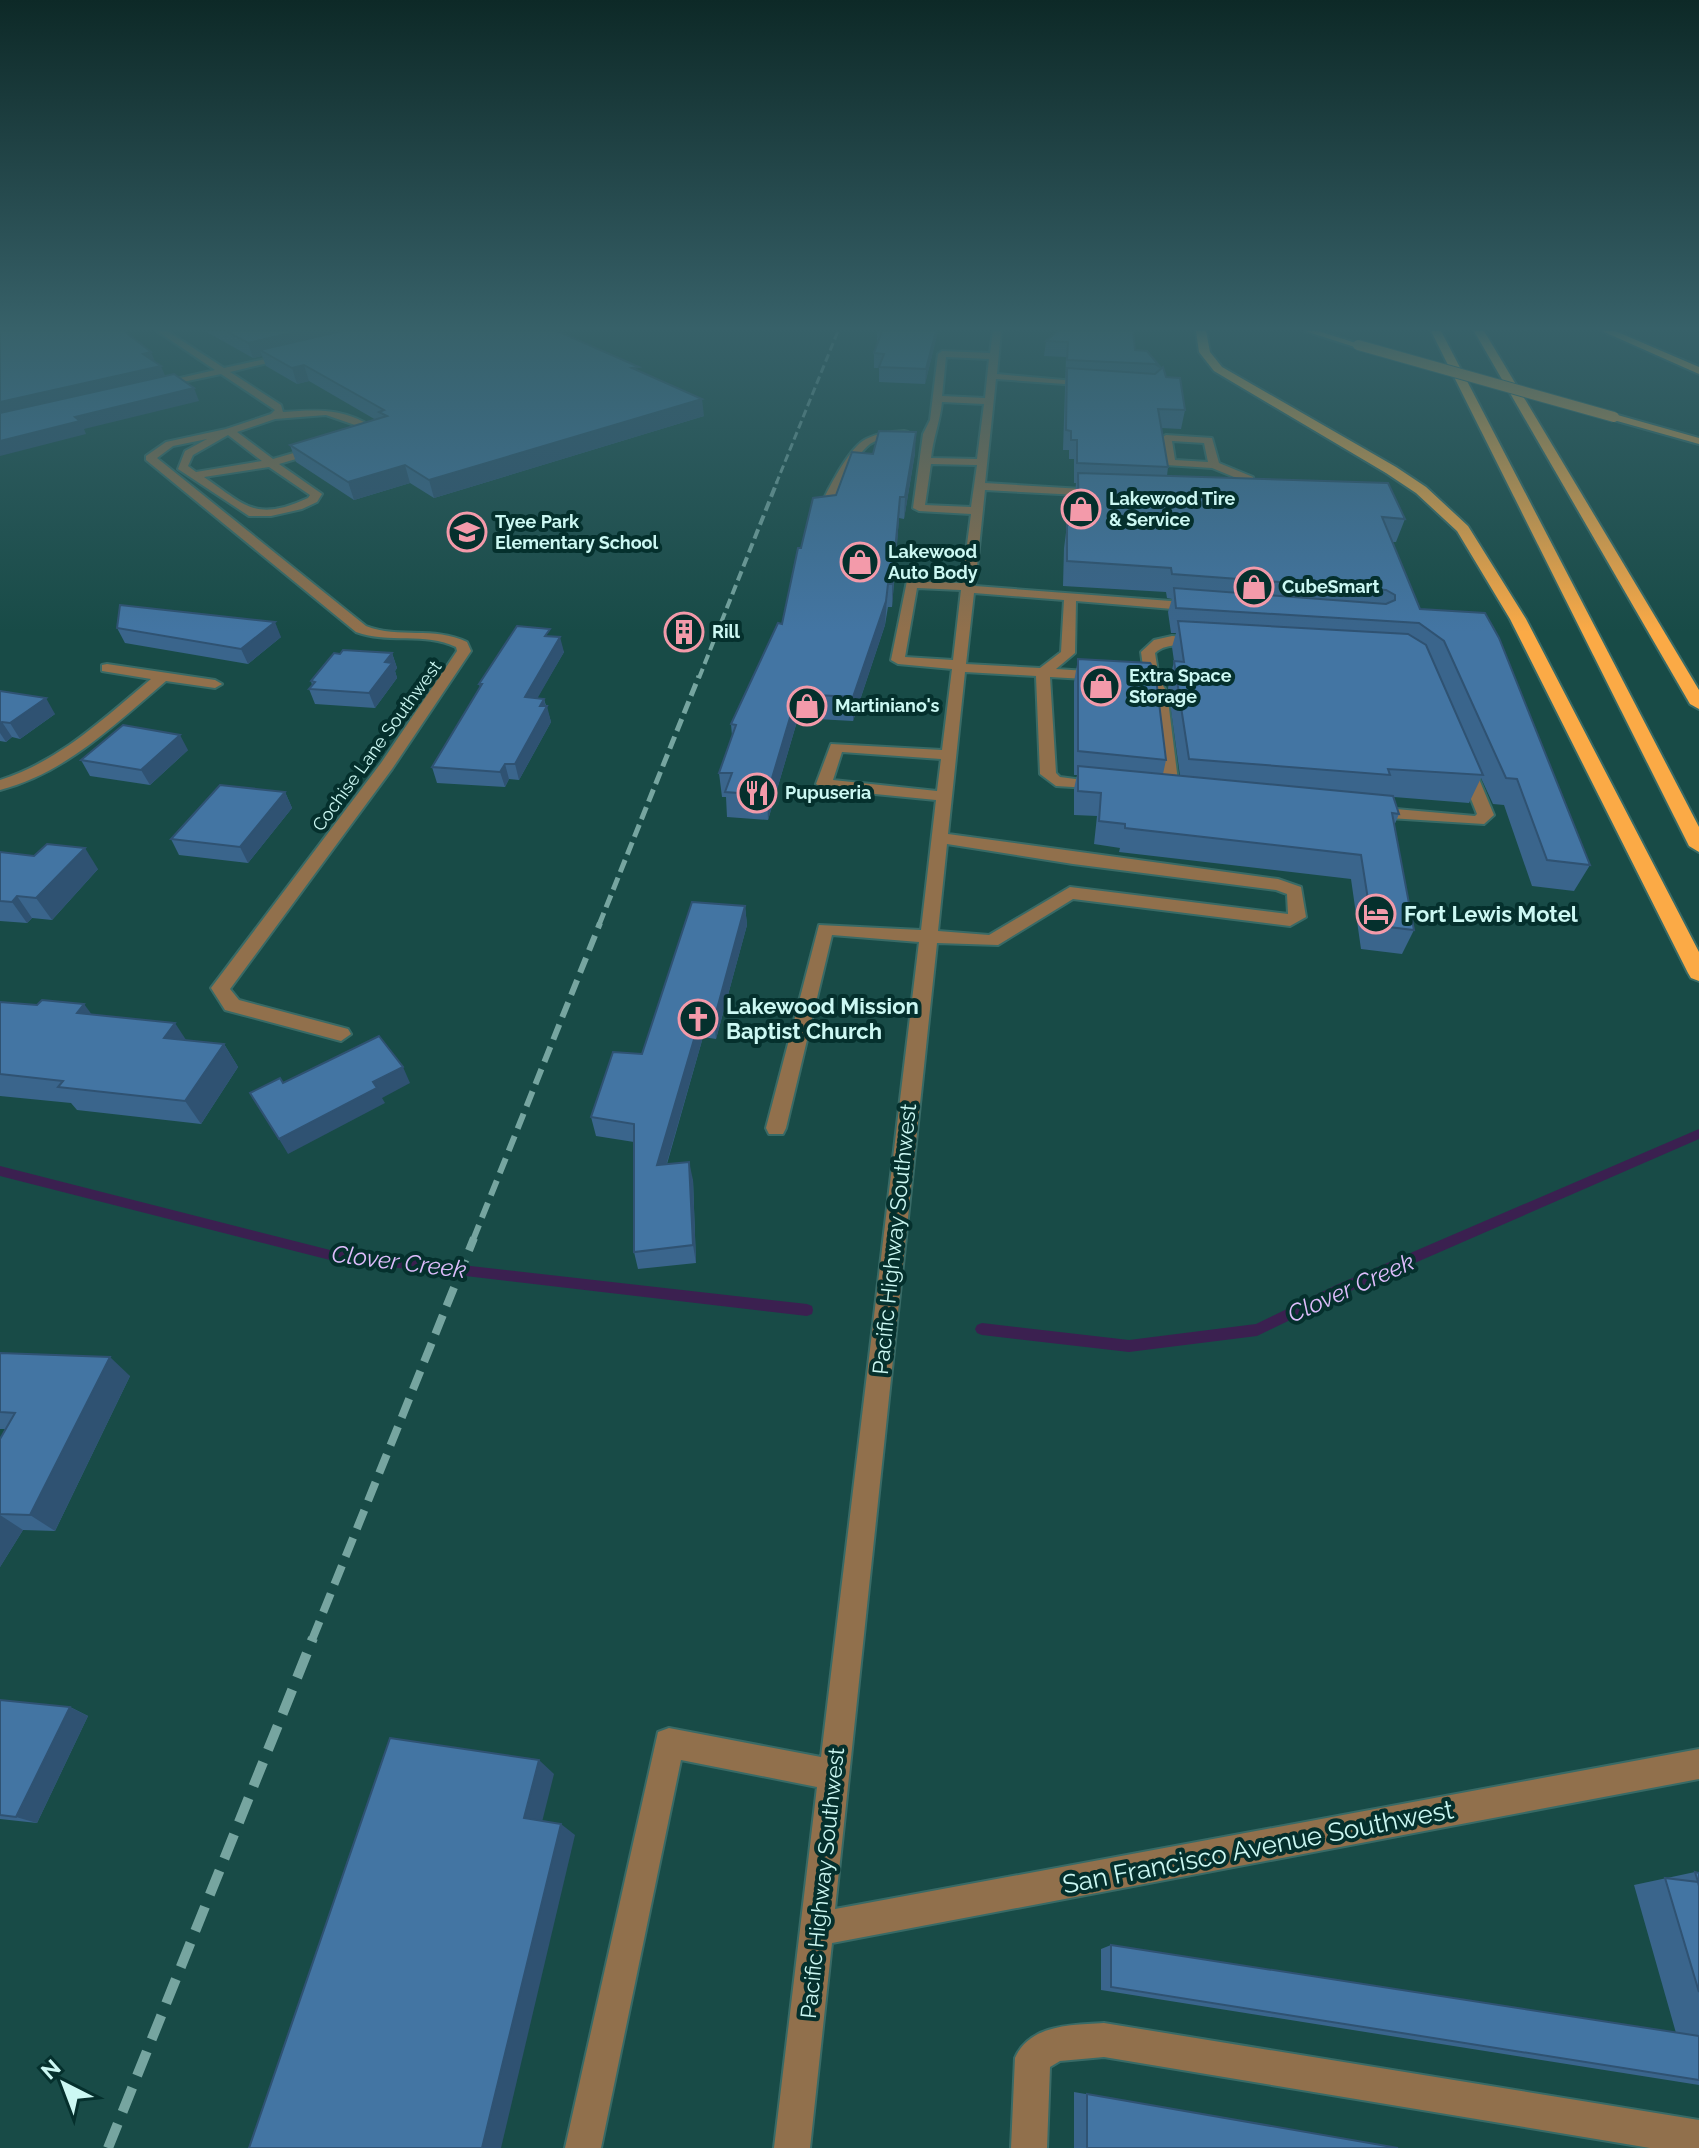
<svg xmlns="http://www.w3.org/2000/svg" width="1699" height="2148" font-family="Raleway,sans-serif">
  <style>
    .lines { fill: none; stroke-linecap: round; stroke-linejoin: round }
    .stream { fill: #3b2050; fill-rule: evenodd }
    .minor-casing { stroke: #386a66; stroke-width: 4 }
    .major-casing { stroke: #386a66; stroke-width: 4 }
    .highway-casing { stroke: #386a66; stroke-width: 4 }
    .minor { fill: #91704c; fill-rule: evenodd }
    .major { fill: #dd9a4a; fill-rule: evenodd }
    .highway { fill: #fbaa46; fill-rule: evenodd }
    .rail-far5 { stroke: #76a5a0; stroke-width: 3; stroke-dasharray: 8 4; stroke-linecap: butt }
    .rail-far4 { stroke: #76a5a0; stroke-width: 4; stroke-dasharray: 10 5; stroke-linecap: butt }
    .rail-far3 { stroke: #76a5a0; stroke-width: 5; stroke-dasharray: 13 6; stroke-linecap: butt }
    .rail-far2 { stroke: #76a5a0; stroke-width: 6; stroke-dasharray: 16 8; stroke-linecap: butt }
    .rail-far1 { stroke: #76a5a0; stroke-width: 8; stroke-dasharray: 20 10; stroke-linecap: butt }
    .rail { stroke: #76a5a0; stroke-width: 10; stroke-dasharray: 26 13; stroke-linecap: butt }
    .major-bridge-casing { stroke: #386a66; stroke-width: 12; stroke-linecap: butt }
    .major-bridge { stroke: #dd9a4a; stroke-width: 10 }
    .wall { fill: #3a658c }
    .shaded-wall { fill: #2f5272 }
    .building { fill: #4375a3; stroke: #2f5272; stroke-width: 2 }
    .labels { text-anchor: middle; stroke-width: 8; stroke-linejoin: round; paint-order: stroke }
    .far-poi-label { font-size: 18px; font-weight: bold; fill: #ccf8f3; stroke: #05302d; text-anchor: start }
    .far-street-label { font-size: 18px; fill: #ccf8f3; stroke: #05302d }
    .poi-label { font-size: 22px; font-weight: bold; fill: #ccf8f3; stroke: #05302d; text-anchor: start }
    .street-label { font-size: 22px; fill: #ccf8f3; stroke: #05302d }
    .water-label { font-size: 24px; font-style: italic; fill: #ddbcfb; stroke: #05302d }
    .near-street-label { font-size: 26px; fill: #ccf8f3; stroke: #05302d }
  </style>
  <rect width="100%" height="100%" fill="#184b47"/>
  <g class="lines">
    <g class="stream">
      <polygon points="1699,1129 1699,1139 1346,1293 1257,1336 1129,1352 982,1335 977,1333 975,1329 977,1325 982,1323 1129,1340 1256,1324 1336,1285"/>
      <polygon points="0,1166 330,1250 807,1304 812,1306 813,1310 812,1314 807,1316 330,1260 0,1176"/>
    </g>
    <g class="minor-casing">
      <g id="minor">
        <path d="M157,331H167L224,368L293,353V357L230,372L281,405L283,412C313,410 336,408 364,422L366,433L350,443L279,464L322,494L317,502L302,509L271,516H249L178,469L185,451L207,439L173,446L157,458L366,626C399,639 434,626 467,642L471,651L392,769L230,989L239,1000L348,1029L351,1034L341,1041L225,1010L211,988L381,763L457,651L456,647C425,632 389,644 356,632L146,460V456L166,442L226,429L271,414L275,410L221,374L154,388V384L215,370ZM326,415L355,425L356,432L342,439L273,459L237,432L275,419ZM228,435L262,461L196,472L188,466L193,455ZM269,467L310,495L308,498C256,522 246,506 204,477Z"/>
        <path d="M993,331H1001L997,374L1097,383L1092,386L996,379L985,483L1099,490L1105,493L1099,496L985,490L975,586L1197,603L1203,607L1197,611L1076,601L1075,653L1056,669L1103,672L1110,676L1103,680L1050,677L1056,773L1060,777L1106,783V789L1056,786L1040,774L1036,676L965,672L948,834L1278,879L1301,887L1306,917L1290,926L1073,899L998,945L937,943L835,1909L1699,1749V1779L832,1943L810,2148H774L817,1787L681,1760L601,2148H565L658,1732L669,1728L821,1757L919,942L832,935L786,1128L783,1134H769L766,1128L819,925L921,930L936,800L824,789L816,784L831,744L942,750L952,669L898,664L891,660L907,581L962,583L971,514L919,511L913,508L923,434L930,420L938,354L942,351L990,353ZM946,357L989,359L985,398L942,396ZM942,402L984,404L977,459L931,458C933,438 940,422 942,402ZM931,464L977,465L971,507L925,505ZM917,588L961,590L953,660L905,657ZM974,593L1064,600L1061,652L1040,668L966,664ZM842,752L941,759L937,791L833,780ZM947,844L1073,864L1276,890L1287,894L1288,914L1070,887L989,935L938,931Z"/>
        <path d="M904,431L908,432V436C896,438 880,437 870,444C853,457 839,493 829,511H821L819,509C827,491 849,447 866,439C878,433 891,432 904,431Z"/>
        <path d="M1166,435L1212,438L1219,463L1253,477L1255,498H1239V494L1245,493L1244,481L1212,468L1166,465L1161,438ZM1172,441L1204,443L1208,462L1175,460Z"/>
        <path d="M1172,636L1201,638L1208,642C1192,652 1172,638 1155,653L1159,679L1167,692L1179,789L1190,794L1182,799L1166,796L1164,793L1153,692L1147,683L1128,678L1135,674H1144L1141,652L1154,640Z"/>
        <path d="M107,664L215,680L222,684L215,688L166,681C115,724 66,773 0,790V780C60,761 104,718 151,679L102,671V665Z"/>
        <polygon points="1466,762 1474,767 1494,815 1484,824 1373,817 1365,812 1373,807 1475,816 1477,814 1458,767"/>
        <path d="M1104,2023L1699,2120V2148H1650L1104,2057L1060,2061L1050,2067L1047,2148H1011L1015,2058C1030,2024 1072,2025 1104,2023Z"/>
      </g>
    </g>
    <g class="major-casing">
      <g id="major">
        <polygon points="1305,331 1318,331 1362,345 1358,348"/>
        <polygon points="1614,414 1699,438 1699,444 1610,419"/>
      </g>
    </g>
    <g class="highway-casing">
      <g id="highway">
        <polygon points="1196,331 1206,331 1210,352 1222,367 1396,467 1426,487 1468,526 1526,619 1699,952 1699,981 1691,978 1688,973 1510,619 1457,531 1416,493 1386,473 1214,371 1199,352"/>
        <polygon points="1431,331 1441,331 1699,827 1699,852 1689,846"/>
        <polygon points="1474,331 1484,331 1699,690 1699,709 1690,704"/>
        <polygon points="1602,331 1615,331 1699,367 1699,374"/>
      </g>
    </g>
    <use href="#minor" class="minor"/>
    <use href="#major" class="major"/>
    <use href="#highway" class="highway"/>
    <polyline class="rail-far5" points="776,484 838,331"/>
    <polyline class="rail-far4" points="699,678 777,482"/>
    <polyline class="rail-far3" points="599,925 699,676"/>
    <polyline class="rail-far2" points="473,1240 600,923"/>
    <polyline class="rail-far1" points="312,1640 474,1238"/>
    <polyline class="rail" points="108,2148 313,1638"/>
    <g class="major-bridge-casing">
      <polyline id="major-bridge" points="1358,345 1614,417"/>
    </g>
    <use href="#major-bridge" class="major-bridge"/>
  </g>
  <g class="wall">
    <polygon points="205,331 557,331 640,372 704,416 434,498 410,483 354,500 296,462 290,445 376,420 309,381 297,384 266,366 262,356 253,358"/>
    <polygon points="877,331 938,331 925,384 879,382 879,368 874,368 874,353 878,342 877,342"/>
    <polygon points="1058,331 1135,350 1161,368 1185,410 1181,429 1161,428 1168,467 1167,476 1405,519 1396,542 1392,542 1420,609 1485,613 1590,865 1574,891 1532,886 1504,805 1493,804 1481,778 1469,803 1394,797 1399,814 1394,826 1414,930 1402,954 1361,949 1351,879 1119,852 1120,848 1094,844 1097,816 1074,815 1074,789 1077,775 1074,775 1074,682 1078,659 1166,760 1163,774 1180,776 1168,688 1174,661 1172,647 1176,633 1171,633 1168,612 1172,599 1167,598 1166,592 1063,586 1064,548 1067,525 1075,525 1075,495 1076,483 1074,483 1074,459 1069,459 1069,450 1063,450 1066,357 1044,356 1046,341"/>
    <polygon points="915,453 904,519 899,518 892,607 888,607 885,625 853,721 798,718 768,820 727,817 726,797 722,797 719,773 732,736 731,724 782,624 801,548 836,495 873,454"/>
    <polygon points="117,628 281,637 248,664 125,643"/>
    <polygon points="552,637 564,652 537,698 544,699 551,722 519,780 509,779 505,787 437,783 432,767 480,687 479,684"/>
    <polygon points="392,653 397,668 395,671 397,678 375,708 315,704 309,689 312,685 311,681"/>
    <polygon points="0,691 55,714 20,739 12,737 6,742 0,741"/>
    <polygon points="188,750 150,785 90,776 81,760"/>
    <polygon points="285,792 292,808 248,863 179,855 171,839"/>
    <polygon points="0,852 98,869 52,920 32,918 27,923 0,921"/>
    <polygon points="745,906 747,925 716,1039 703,1037 667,1164 693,1180 696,1263 638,1269 634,1252 634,1142 596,1136 591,1117 642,1054"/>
    <polygon points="0,1002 92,1014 186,1040 224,1044 238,1067 201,1124 77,1110 71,1103 0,1096"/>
    <polygon points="0,1353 130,1376 55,1531 23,1530 0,1567 0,1439 5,1429 0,1429"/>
    <polygon points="0,1700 70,1707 88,1716 37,1823 0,1819"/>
    <polygon points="1695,1872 1699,1873 1699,2085 1101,1990 1101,1949 1111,1945 1676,2033 1634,1885"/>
    <polygon points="1074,2092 1398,2148 1074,2148"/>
  </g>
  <g class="shaded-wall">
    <polygon points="299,331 369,331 260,350 262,356 253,358 248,343"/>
    <polygon points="936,331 938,331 925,384 926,369"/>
    <polygon points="151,352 156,364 143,354"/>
    <polygon points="304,365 309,381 297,384 292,368"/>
    <polygon points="161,366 166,378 0,417 0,402"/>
    <polygon points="194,388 199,401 84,429 86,434 0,456 0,441 75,417"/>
    <polygon points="702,399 704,416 434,498 429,480"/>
    <polygon points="916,432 915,453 904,519 905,497"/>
    <polygon points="405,465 410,483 354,500 348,482"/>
    <polygon points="900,497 899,518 892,607 892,584"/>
    <polygon points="888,584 885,625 853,721 853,697"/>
    <polygon points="275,622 281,637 248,664 241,649"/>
    <polygon points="560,637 564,652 529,713 525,697"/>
    <polygon points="392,653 397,668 395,671 397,678 375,708 369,693 385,662"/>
    <polygon points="797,694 798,718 768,820 767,795"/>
    <polygon points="46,698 55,714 20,739 10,723"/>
    <polygon points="544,699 546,709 547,706 551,722 519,780 515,764"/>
    <polygon points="2,722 12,737 6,742 0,733 0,723"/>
    <polygon points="180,735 188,750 150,785 141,770"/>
    <polygon points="505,764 509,779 505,787 500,772"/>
    <polygon points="285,792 292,808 248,863 240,847"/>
    <polygon points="85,848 98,869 52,920 36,898"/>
    <polygon points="17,896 32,918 27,923 12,902"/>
    <polygon points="745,906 747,925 716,1039 714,1020"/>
    <polygon points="84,1004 101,1027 77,1013"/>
    <polygon points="700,1019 703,1037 661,1183 657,1165"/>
    <polygon points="175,1023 190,1046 164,1038"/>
    <polygon points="224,1044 238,1067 201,1124 185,1101"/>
    <polygon points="403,1067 410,1083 382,1098 385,1103 288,1154 279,1139 373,1082"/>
    <polygon points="689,1162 693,1180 696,1263 693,1245"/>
    <polygon points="110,1357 130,1376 55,1531 30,1515"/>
    <polygon points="0,1515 23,1530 0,1567"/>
    <polygon points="70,1707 88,1716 37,1823 16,1817"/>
    <polygon points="539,1760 554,1774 540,1830 524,1818"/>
    <polygon points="561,1824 575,1835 501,2148 482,2148"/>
  </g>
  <g class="building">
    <polygon points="0,331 124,331 151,352 143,354 161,366 0,402"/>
    <polygon points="226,331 299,331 248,343"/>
    <polygon points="342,331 557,331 639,367 632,368 702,399 429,480 405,465 348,482 290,445 387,416 379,412 384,410 304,365 292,368 260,350"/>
    <polygon points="882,331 936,331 926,369 879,367 884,354 874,353"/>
    <polygon points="1058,331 1133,331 1135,350 1147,351 1161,368 1155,364 1067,360 1068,342 1046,341"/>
    <polygon points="1163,367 1166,377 1180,378 1185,410 1158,409 1168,467 1077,463 1077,440 1071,440 1071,431 1066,430 1067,368 1155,374"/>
    <polygon points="174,374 194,388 75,417 80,421 0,441 0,413"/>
    <polygon points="879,431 916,432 905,497 900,497 892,584 888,584 886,601 853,697 797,694 767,795 725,792 732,773 719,773 736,725 731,724 778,623 782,624 798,548 801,548 813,498 836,495 852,452 873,454"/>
    <polygon points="1078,473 1388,483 1405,519 1382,517 1420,609 1485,613 1499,638 1590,865 1547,860 1517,779 1506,778 1444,641 1419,623 1176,608 1174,588 1386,604 1395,600 1395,595 1386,590 1172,574 1171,568 1067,561 1067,525 1079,525"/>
    <polygon points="120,605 275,622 241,649 117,628"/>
    <polygon points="1178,621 1408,634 1426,645 1483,775 1388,769 1390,775 1189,759 1174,661 1184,662"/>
    <polygon points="517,626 550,629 545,636 560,637 525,697 544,699 540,706 547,706 515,764 505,764 500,772 432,767 482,684 479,684"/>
    <polygon points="343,650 392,653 385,662 392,663 369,693 309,689 315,682 311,681 334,653 340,654"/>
    <polygon points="1078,659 1150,663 1155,670 1166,760 1078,751"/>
    <polygon points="0,691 46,698 10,723 2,722 0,723"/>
    <polygon points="123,725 180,735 141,770 81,760"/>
    <polygon points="1078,766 1393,796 1399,814 1392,813 1414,930 1372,925 1361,855 1125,828 1125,824 1099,821 1101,793 1078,791"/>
    <polygon points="220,785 285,792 240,847 171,839"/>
    <polygon points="47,844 85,848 36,898 17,896 12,902 0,901 0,852 34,856"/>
    <polygon points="692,902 745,906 714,1020 700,1019 657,1165 689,1162 693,1245 634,1252 634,1124 591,1117 613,1052 642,1054"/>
    <polygon points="42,1000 84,1004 77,1013 175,1023 164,1038 224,1044 185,1101 58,1087 63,1081 0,1074 0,1002 37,1005"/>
    <polygon points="379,1036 403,1067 373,1082 377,1088 279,1139 250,1093 280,1078 283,1083"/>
    <polygon points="0,1353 110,1357 30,1515 0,1514 0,1439 15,1413 0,1412"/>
    <polygon points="0,1700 70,1707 16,1817 0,1815"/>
    <polygon points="390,1738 539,1760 524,1818 561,1824 482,2148 249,2148"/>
    <polygon points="1695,1872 1699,1873 1699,1885"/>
    <polygon points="1665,1878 1698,1882 1699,1886 1699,1992"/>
    <polygon points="1111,1945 1699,2036 1699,2080 1111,1987"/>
    <polygon points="1087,2094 1398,2148 1087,2148"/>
  </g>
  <linearGradient id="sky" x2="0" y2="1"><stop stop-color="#0d2927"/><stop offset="0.52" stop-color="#376169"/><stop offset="1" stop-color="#376169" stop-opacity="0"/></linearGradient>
  <rect width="1699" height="632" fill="url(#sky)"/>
  <defs>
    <g id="shop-ring" transform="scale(2)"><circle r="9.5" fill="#05302d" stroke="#f39aaa" stroke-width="1.5"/><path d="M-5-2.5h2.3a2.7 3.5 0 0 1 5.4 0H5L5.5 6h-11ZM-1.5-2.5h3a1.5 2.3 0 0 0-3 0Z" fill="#f39aaa"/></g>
    <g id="school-ring" transform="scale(2)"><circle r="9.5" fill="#05302d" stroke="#f39aaa" stroke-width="1.5"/><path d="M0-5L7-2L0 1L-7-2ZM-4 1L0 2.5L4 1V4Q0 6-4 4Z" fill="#f39aaa"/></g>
    <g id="building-ring" transform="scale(2)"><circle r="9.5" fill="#05302d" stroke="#f39aaa" stroke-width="1.5"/><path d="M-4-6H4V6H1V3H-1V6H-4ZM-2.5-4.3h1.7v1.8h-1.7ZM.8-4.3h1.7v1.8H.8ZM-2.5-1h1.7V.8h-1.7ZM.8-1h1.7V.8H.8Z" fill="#f39aaa"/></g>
    <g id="restaurant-ring" transform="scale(2)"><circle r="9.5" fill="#05302d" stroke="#f39aaa" stroke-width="1.5"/><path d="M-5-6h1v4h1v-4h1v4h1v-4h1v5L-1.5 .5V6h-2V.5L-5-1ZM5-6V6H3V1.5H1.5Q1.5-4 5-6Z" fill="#f39aaa"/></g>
    <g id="hotel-ring" transform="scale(2)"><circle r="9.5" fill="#05302d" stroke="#f39aaa" stroke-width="1.5"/><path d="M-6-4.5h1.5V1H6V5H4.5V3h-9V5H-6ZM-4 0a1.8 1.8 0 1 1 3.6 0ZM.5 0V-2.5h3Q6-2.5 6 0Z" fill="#f39aaa"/></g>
    <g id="church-ring" transform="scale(2)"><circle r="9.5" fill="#05302d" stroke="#f39aaa" stroke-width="1.5"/><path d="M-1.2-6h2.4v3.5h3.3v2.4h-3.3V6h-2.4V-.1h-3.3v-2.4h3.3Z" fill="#f39aaa"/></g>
  </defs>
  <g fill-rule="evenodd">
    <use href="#shop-ring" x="1081" y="509"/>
    <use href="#school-ring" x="467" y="532"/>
    <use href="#shop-ring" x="860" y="562"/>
    <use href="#shop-ring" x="1254" y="587"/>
    <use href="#building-ring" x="684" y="632"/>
    <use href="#shop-ring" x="1101" y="686"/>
    <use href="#shop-ring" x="807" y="706"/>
    <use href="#restaurant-ring" x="757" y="793"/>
    <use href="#hotel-ring" x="1376" y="914"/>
    <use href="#church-ring" x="698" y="1019"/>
  </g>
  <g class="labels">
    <g class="far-poi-label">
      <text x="1109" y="505">Lakewood Tire<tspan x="1109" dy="21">&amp; Service</tspan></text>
      <text x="495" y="528">Tyee Park<tspan x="495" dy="21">Elementary School</tspan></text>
      <text x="888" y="558">Lakewood<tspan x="888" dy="21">Auto Body</tspan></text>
      <text x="1282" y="593">CubeSmart</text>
      <text x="712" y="638">Rill</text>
      <text x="1129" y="682">Extra Space<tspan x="1129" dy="21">Storage</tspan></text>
      <text x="835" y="712">Martiniano's</text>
      <text x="785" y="799">Pupuseria</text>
    </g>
    <g class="far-street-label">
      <text transform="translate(377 746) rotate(-54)" y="6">Cochise Lane Southwest</text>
    </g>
    <g class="poi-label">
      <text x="1404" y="922">Fort Lewis Motel</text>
      <text x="726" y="1014">Lakewood Mission<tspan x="726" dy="25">Baptist Church</tspan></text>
    </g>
    <g class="street-label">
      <text transform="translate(894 1239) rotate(-84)" y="8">Pacific Highway Southwest</text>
      <text transform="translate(822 1883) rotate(-84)" y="8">Pacific Highway Southwest</text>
    </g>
    <g class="water-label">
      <text transform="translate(399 1262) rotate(7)" y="8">Clover Creek</text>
      <text transform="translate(1351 1288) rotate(-24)" y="8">Clover Creek</text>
    </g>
    <g class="near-street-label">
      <text transform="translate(1258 1847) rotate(-11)" y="9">San Francisco Avenue Southwest</text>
    </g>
  </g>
  <g transform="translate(64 2084) rotate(318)" stroke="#05302d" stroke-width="6" paint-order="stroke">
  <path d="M0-6L14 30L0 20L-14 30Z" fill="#ccf8f3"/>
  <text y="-12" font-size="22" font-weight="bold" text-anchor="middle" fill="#ccf8f3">N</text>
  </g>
</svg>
